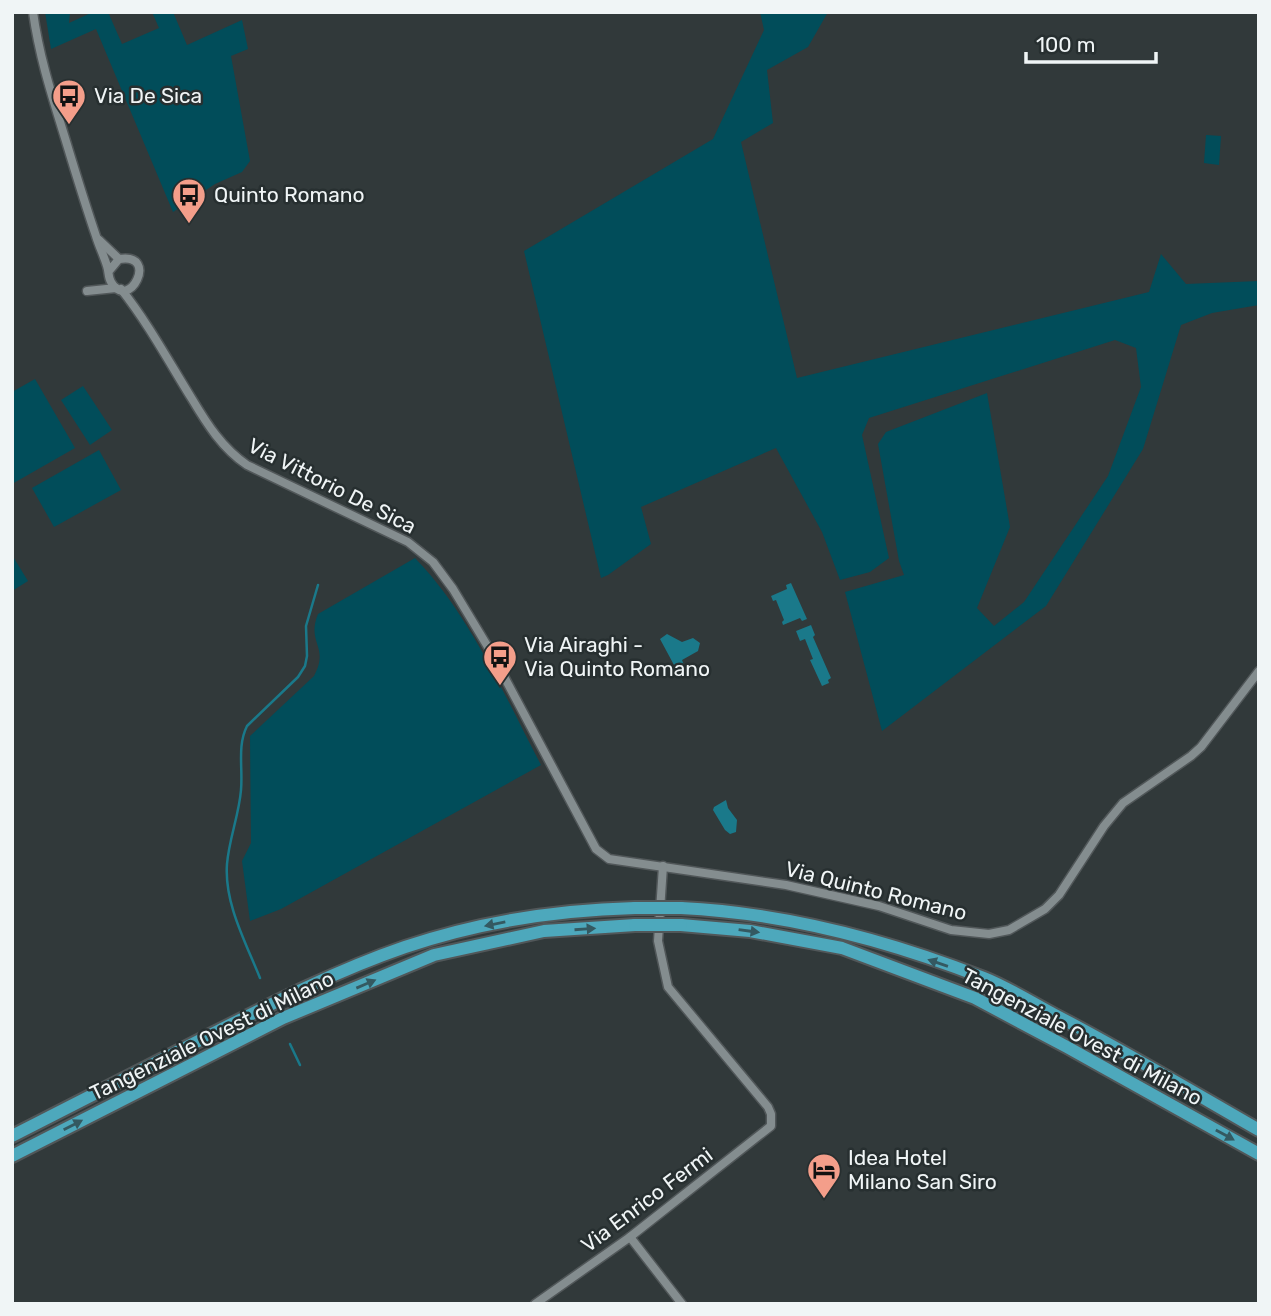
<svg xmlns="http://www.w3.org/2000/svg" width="1271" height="1316" font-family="Rubik,sans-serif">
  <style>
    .green { fill: #014d5a }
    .water { fill: #1a798a }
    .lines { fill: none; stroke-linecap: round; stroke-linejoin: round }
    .stream { stroke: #1a798a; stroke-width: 2.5 }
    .tertiary-casing { stroke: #515759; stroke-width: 11 }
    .motorway-casing { stroke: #515759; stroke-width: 16 }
    .tertiary { stroke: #848d8f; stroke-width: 8 }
    .motorway { stroke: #4da8bc; stroke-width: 12 }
    .motorway-bridge-casing { stroke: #515759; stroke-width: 16; stroke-linecap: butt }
    .motorway-bridge { stroke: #4da8bc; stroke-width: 12 }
    .oneway { fill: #345961 }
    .labels { text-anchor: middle; stroke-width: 5; stroke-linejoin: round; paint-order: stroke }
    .poi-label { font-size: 21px; fill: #f0f5f6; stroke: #272f30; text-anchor: start }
    .street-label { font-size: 21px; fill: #f0f5f6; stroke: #272f30 }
  </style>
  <rect width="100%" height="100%" fill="#31393a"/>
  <g class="green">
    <polygon points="45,12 70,12 69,23 93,12 108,12 122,44 159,28 152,12 173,12 187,45 242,20 248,49 231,56 250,161 242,172 215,184 173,212 96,29 51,49"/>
    <polygon points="760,12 828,12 808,47 767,70 773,123 741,142 797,378 1149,292 1161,254 1186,284 1259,281 1259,305 1212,313 1181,325 1143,449 1046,606 882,731 845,592 904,575 899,561 878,444 886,432 987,393 1010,527 977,608 994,626 1024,602 1108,476 1141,387 1136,348 1115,340 869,418 862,435 889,558 870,572 840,580 822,532 776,448 641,507 651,544 608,575 601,578 524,251 713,139 764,30"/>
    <polygon points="1206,135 1221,136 1219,165 1204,163"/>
    <polygon points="35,379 75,448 12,484 12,392"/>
    <polygon points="83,386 112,430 90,445 61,400"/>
    <polygon points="99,450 121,490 54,527 32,488"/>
    <polygon points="12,555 28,581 12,591"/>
    <path d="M415,558C471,616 504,695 541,765L281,909L250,921L242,861L251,843L250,736L314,676C330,646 306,644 318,614Z"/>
  </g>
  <g class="water">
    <polygon points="791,583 807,619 802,621 800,618 783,625 782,622 784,620 776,600 773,601 771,596 787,589 786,585"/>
    <polygon points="811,625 815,635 813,637 831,678 828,680 829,683 822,686 810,660 813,659 805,639 800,641 796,631"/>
    <polygon points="667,634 682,642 693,638 700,643 698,651 682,660 688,676 678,677 674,665 660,639"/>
    <polygon points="726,800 728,808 737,820 736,832 730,834 725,830 713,810 714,807"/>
  </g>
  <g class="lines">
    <g class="stream">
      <path d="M260,978C246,943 224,903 227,864C229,839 239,815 241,790C243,768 237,746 247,726L298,677L305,666L307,656L306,626L318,585"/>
      <polyline points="290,1044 300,1065"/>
    </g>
    <g class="tertiary-casing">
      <g id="tertiary">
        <path d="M33,12C39,56 52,96 65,138C75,171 85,204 96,236C99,246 104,256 107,266C109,272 108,277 111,282C129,313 160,252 119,259L109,271"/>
        <polyline points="99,240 119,259"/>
        <path d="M121,289C148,323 169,362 192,399C207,424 222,448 247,465L408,542L433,562L453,589L491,652L596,849L609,859L786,885L879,906L951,930L989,934L1009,930L1045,909L1059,895L1104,826L1123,803L1191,756L1201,747L1259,671"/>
        <polyline points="87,291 116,288"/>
        <polyline points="630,1237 682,1304"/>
        <polyline points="535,1304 630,1237 771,1126 771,1114 768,1107 668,987 658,941 663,866"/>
      </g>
    </g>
    <g class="motorway-casing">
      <g id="motorway">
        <path d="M681,908C786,913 887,940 984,978C1009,988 1032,1003 1055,1015C1124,1051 1191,1091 1259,1130"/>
        <polyline points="681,925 750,931 842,948 975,998 1067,1047 1259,1154"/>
        <path d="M12,1136C79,1102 145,1068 212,1034C275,1002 338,970 405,947C479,922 558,910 635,908"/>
        <polyline points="12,1156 283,1018 434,955 544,931 635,925"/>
      </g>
    </g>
    <use href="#tertiary" class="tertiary"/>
    <use href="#motorway" class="motorway"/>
    <g class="motorway-bridge-casing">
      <g id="motorway-bridge">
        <polyline points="635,908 681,908"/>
        <polyline points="635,925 681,925"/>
      </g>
    </g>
    <use href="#motorway-bridge" class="motorway-bridge"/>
  </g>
  <defs><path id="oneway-solid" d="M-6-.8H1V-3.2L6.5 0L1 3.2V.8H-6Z" transform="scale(1.75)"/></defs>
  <g class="oneway">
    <use href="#oneway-solid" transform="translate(495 924) rotate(169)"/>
    <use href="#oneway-solid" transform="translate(585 929) rotate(-4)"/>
    <use href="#oneway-solid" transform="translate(749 931) rotate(8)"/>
    <use href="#oneway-solid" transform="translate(938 963) rotate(-161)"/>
    <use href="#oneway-solid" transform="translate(366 984) rotate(-23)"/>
    <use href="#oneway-solid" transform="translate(73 1125) rotate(-27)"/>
    <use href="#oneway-solid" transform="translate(1225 1135) rotate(29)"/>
  </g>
  <defs>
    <g id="bus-pin" transform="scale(1.75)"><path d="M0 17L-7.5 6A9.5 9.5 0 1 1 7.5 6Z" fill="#f49e8a" stroke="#272f30"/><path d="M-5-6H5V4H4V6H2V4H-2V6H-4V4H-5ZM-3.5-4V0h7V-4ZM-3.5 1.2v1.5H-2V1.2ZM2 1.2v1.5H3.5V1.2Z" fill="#111"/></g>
    <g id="hotel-pin" transform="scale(1.75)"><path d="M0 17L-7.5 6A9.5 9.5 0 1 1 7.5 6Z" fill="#f49e8a" stroke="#272f30"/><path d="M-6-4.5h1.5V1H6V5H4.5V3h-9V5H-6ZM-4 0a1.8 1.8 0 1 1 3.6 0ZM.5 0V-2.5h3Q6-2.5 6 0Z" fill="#111"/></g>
  </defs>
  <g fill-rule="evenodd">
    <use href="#bus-pin" x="69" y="96"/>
    <use href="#bus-pin" x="189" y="195"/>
    <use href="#bus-pin" x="500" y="657"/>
    <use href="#hotel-pin" x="824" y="1170"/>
  </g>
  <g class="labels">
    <g class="poi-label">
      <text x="94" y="103">Via De Sica</text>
      <text x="214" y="202">Quinto Romano</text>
      <text x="524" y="652">Via Airaghi -<tspan x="524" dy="24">Via Quinto Romano</tspan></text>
      <text x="848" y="1165">Idea Hotel<tspan x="848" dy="24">Milano San Siro</tspan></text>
    </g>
    <g class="street-label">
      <text transform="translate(332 486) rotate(27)" y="7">Via Vittorio De Sica</text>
      <text transform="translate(876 891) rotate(14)" y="7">Via Quinto Romano</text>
      <text transform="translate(212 1036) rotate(-26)" y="7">Tangenziale Ovest di Milano</text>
      <text transform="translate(1082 1037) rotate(28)" y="7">Tangenziale Ovest di Milano</text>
      <text transform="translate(647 1200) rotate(-37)" y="7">Via Enrico Fermi</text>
    </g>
  </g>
  <rect width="1271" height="1316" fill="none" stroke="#f0f5f6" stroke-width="28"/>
  <path d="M1026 52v10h130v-10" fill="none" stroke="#f0f5f6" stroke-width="3.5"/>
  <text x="1036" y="52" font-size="21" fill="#f0f5f6" stroke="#272f30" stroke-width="5" paint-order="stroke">100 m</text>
</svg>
